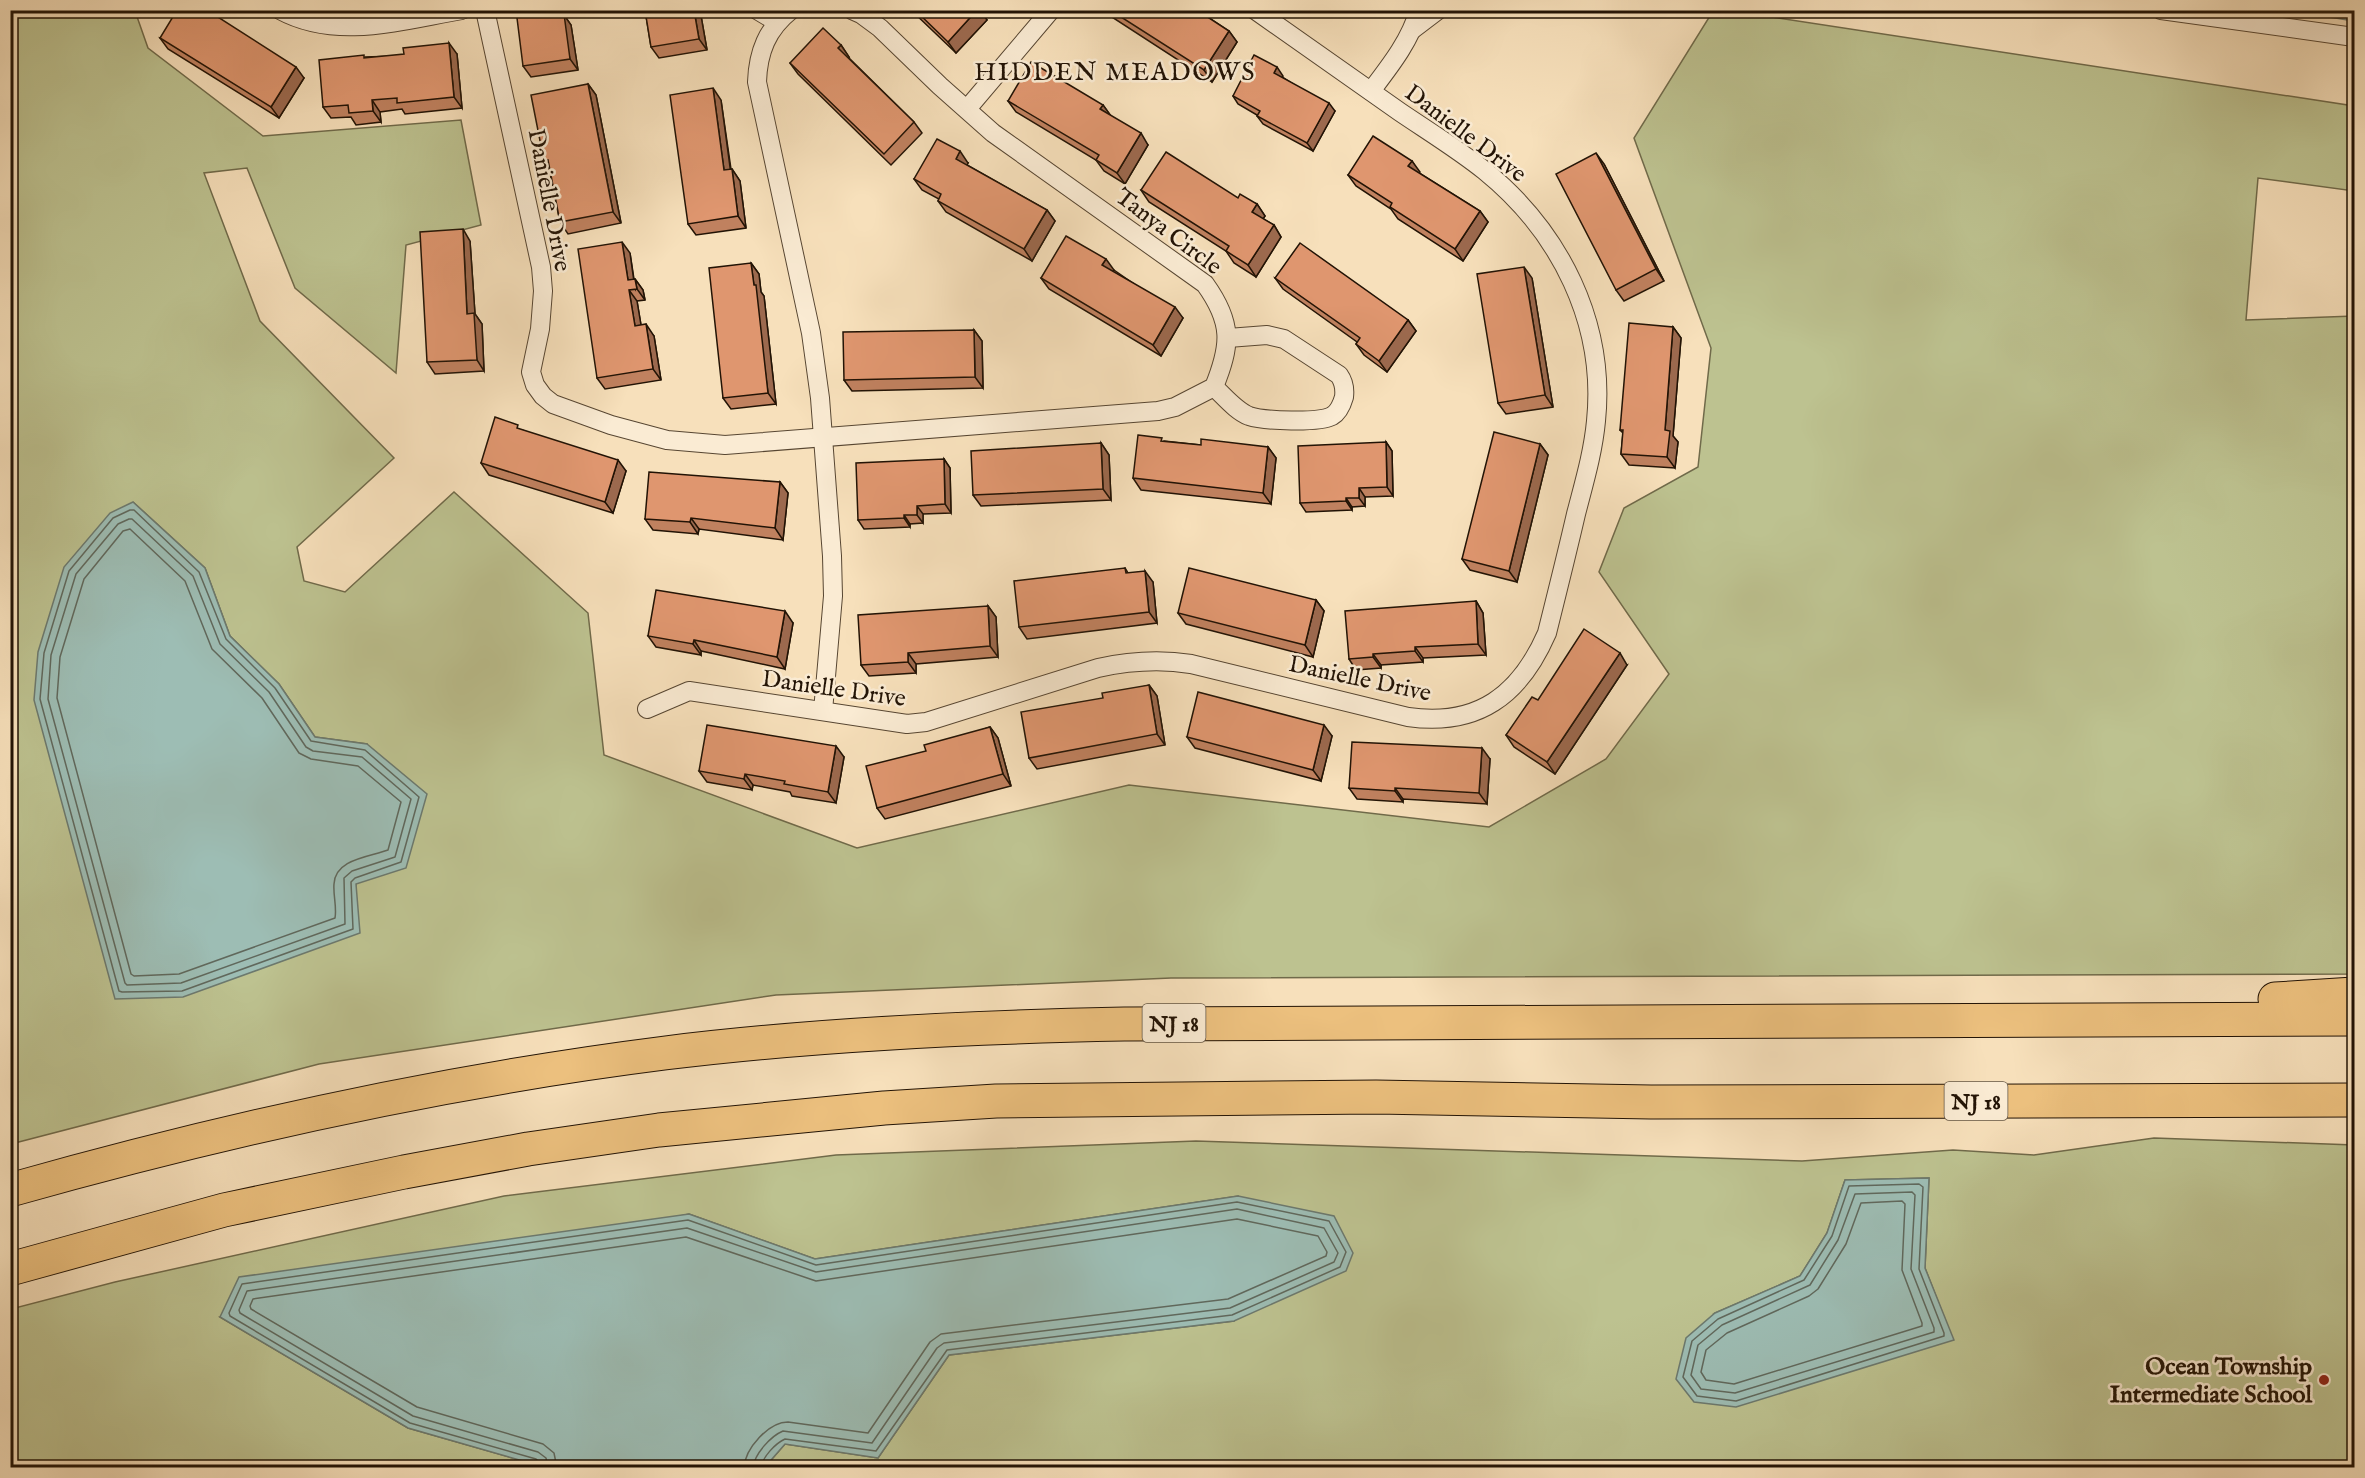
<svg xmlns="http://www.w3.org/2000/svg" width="2365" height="1478" font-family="'IM FELL English',serif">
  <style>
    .green { fill: #bdc290; stroke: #706a4a; stroke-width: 1.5; fill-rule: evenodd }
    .water { fill: #9dbdb4; stroke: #6c796e; stroke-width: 1.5 }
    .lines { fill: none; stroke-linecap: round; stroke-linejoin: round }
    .shore { stroke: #60685c; stroke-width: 1.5 }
    .minor-casing { stroke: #574632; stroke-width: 20 }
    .motorway-casing { stroke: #221305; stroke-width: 35 }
    .minor { stroke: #faebd3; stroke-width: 18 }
    .motorway { stroke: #ecc07e; stroke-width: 33 }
    .wall { fill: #c0815f; stroke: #221305; stroke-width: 1.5 }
    .shaded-wall { fill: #9c694e; stroke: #221305; stroke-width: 1.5 }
    .building { fill: #df966f; stroke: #221305; stroke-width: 1.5 }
    .poi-dot { fill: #8f2418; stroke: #faebd3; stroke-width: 2 }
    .labels { text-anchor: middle; stroke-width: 5; stroke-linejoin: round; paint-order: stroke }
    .shield { fill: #faebd3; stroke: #635443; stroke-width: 1.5 }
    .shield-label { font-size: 22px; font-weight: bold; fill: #221305 }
    .street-label { font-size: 24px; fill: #221305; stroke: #faebd3 }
    .poi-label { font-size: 24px; font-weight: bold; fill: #221305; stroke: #faebd3; text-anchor: end }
    .neighbourhood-label { font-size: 26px; letter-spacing: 1.5px; fill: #221305; stroke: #faebd3 }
  </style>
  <rect width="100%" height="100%" fill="#f7e0bb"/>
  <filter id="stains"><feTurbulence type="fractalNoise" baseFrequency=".00333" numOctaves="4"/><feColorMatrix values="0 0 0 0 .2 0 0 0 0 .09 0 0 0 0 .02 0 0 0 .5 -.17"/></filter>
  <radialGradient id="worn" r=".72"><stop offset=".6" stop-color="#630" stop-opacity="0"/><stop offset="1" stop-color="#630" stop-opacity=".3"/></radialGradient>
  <g class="green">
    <path d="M11,11H135L148,48L263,136L461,120L481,225L406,245L396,373L295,288L247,168L204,173L260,321L394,458L297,547L304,581L345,592L454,492L588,613L604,755L857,848L1129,785L1489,827L1606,759L1669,674L1599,572L1624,508L1698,467L1711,348L1634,138L1713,11H1733L2354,106V191L2258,178L2246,320L2354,316V974L1171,978L776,995L319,1064L11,1144ZM133,502L205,568L230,636L279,684L315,737L367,744L356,884Z"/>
    <path d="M2154,1138L2354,1145V1467H765L785,1444L878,1458L949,1355L1234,1321L1238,1196L815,1259L689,1214L220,1317L408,1428L544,1467L11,1468V1309L115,1282L504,1196L836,1155L1196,1141L1802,1161L1953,1150L2034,1155ZM1929,1178L1925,1268L1953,1340L1715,1313L1800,1276L1827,1233L1845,1180Z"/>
  </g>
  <g class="water">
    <polygon points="2294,11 2354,11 2354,21"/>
    <polygon points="133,502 205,568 230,636 279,684 315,737 367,744 427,794 406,868 356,884 360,933 183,997 115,999 34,700 38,652 64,567 110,513"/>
    <polygon points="1929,1178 1925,1268 1954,1340 1736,1407 1694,1402 1676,1379 1686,1338 1715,1313 1800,1276 1827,1233 1845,1180"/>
    <polygon points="1238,1196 1334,1216 1353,1253 1346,1271 1234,1321 949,1355 878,1458 785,1444 765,1467 544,1467 408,1428 220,1317 239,1277 689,1214 815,1259"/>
  </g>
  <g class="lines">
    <g class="shore">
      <polygon points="130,510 134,510 199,572 226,639 275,688 311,741 365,750 419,797 401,862 355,878 351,882 353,929 182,991 122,992 119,991 40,699 44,653 69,571 113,518"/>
      <polygon points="129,519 132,519 193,576 220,644 269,692 306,747 313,751 362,757 411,799 395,857 352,871 344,878 345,924 181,983 127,985 125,983 48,699 51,655 76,574 118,524"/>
      <path d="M130,529L185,581L212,649L262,698L299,753L311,759L358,766L401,802L388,850C369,857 335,859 334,884C333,895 337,907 335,918L179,974L134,976L131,974L57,698L60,657L84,579L123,531Z"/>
      <polygon points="1919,1184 1923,1187 1919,1269 1944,1333 1944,1336 1736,1401 1697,1396 1683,1377 1692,1341 1718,1319 1804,1280 1832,1236 1849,1186"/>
      <polygon points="1912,1192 1915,1195 1911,1269 1934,1328 1934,1332 1735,1393 1701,1389 1691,1375 1698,1345 1722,1325 1810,1285 1838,1240 1855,1194"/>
      <polygon points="1902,1201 1905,1204 1902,1270 1922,1323 1922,1326 1734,1384 1706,1380 1701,1372 1706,1350 1727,1333 1809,1296 1818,1289 1846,1244 1861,1203"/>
      <path d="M540,1468L539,1462L536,1459L410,1423L230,1316L229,1313L242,1284L688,1220L816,1265L1237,1202L1329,1221L1346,1252L1340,1267L1232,1315L947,1350L876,1451L785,1439C776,1443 762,1457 761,1468"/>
      <path d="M548,1468L546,1458L538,1452L413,1416L240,1313L239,1310L247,1291L687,1228L816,1272L1237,1209L1324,1228L1338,1253L1334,1262L1230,1308L944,1343L937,1348L872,1443L783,1431C771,1436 754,1454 753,1468"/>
      <path d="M557,1468L554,1453L543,1444L417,1407L251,1309L250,1306L253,1299L686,1237L816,1281L1237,1219L1318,1236L1327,1252L1326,1256L1228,1299L941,1334L930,1342L868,1433L788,1422C769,1422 745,1448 744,1468"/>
    </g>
    <g class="minor-casing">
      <g id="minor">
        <path d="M280,10C337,41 402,20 462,10"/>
        <path d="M485,10L541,267L543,291L540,329L531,372L535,385L543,396L553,404L611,425L667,440L725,445L1158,411L1175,407L1214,387C1231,345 1233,323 1205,284L993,133L940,86L880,28L861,14L852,10"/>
        <polyline points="757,10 777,22"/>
        <path d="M791,10C767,29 758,52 757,82L811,333L820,398L832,556L833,596L823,711"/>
        <polyline points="2161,10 2354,37"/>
        <polyline points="1413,29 1438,10"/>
        <path d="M1371,91C1390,66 1410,41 1419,10"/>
        <polyline points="967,109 1051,10"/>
        <path d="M1214,387C1224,396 1236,411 1249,416C1264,421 1319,423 1332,416C1339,412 1342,404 1344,397C1345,389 1344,382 1339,375L1284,339L1267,335L1228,338"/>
        <path d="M647,709L689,691L907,724L926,722L1098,668C1130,661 1159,659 1191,664L1408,717C1478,727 1520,695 1547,633C1557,593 1567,553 1576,514C1584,483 1593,453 1596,421C1606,323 1560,232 1485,171C1459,150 1428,131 1400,112C1352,78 1304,44 1255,10"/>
      </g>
    </g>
    <g class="motorway-casing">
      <g id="motorway">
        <polyline points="2275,999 2354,994"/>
        <path d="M10,1190C226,1129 443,1081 665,1053C818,1034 971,1027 1124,1024L2354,1019"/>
        <polyline points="10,1269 224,1210 404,1172 528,1149 659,1130 884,1108 996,1101 1376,1097 1651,1102 2354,1100"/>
      </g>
    </g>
    <use href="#minor" class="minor"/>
    <use href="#motorway" class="motorway"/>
  </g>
  <g class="wall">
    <polygon points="645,10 700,10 707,50 659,58 651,47"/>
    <polygon points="911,10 980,10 987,20 956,53"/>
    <polygon points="1101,10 1197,10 1229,31 1237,42 1212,82"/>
    <polygon points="564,15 571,25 578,70 531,77 523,66"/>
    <polygon points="160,38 304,78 279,118 168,49"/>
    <polygon points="841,45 849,57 848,57 914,122 922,133 891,165 798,74 790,63"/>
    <polygon points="457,54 462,108 405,114 402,109 380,112 381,122 356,125 351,117 331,118 323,107 365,57"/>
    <polygon points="1283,76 1282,77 1335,111 1313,151 1263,124 1257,116 1257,115 1238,104 1233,96"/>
    <polygon points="588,84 596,95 621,223 568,234 560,222 549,168 544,161"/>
    <polygon points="721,100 731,169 732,169 740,181 746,228 696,235 688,224"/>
    <polygon points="1008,101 1103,105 1110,115 1148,145 1125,184 1104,171 1096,160 1016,112"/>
    <polygon points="1412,161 1419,173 1480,211 1488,222 1463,261 1398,219 1391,209 1356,186 1348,175"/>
    <polygon points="968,163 967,165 1047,210 1055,221 1032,261 946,212 938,201 939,199 922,190 914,179"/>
    <polygon points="1604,164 1664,281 1624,301 1616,290"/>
    <polygon points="1141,190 1238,198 1257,204 1265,216 1263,219 1274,225 1281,237 1256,277 1234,263 1226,251 1149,202"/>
    <polygon points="470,241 475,314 482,324 484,371 435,374 427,362"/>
    <polygon points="630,253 634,279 635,279 643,290 645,300 637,301 641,325 654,336 661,380 605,389 597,378"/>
    <polygon points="751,263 759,274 761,292 764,296 776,404 731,409 723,398"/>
    <polygon points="1114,270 1183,318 1161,356 1049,289 1041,278"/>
    <polygon points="1275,278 1408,320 1416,331 1387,372 1364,355 1356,344 1357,342 1283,289"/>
    <polygon points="1532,278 1553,407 1506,414 1498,403"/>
    <polygon points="1673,327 1681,338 1673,436 1678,442 1675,468 1629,465 1621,454 1623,433 1620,430"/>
    <polygon points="974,330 982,341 983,388 852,391 844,380"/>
    <polygon points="522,430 626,471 613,513 489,475 481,463"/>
    <polygon points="1164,441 1201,445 1268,447 1276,458 1271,504 1141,490 1133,478"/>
    <polygon points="1386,442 1392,451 1393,496 1365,497 1365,506 1352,507 1352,510 1306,512 1300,503"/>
    <polygon points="1101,443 1109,455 1111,500 981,506 973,495"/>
    <polygon points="1540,444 1548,455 1517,582 1470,570 1462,559"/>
    <polygon points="944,459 950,468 951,513 923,514 923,523 910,524 910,527 864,529 858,520"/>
    <polygon points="780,482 788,493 783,540 699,529 698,534 653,530 645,519"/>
    <polygon points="1125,568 1128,573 1153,582 1157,623 1027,639 1019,627"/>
    <polygon points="1316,600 1324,611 1313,657 1186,624 1178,613"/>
    <polygon points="1476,601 1483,613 1486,655 1423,658 1423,662 1381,665 1381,668 1356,670 1349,659"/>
    <polygon points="988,606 996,617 998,657 916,664 916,673 869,676 861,665"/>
    <polygon points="793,623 785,669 701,651 701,655 656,647 648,636"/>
    <polygon points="1627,665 1555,774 1514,747 1506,735 1538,700"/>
    <polygon points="1149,685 1157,696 1165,745 1037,769 1029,758 1103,698"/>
    <polygon points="990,727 998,738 1011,786 885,819 877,808 926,751"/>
    <polygon points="1332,736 1321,781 1195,748 1187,737"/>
    <polygon points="844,757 836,803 792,796 790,792 753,785 752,790 707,782 699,771"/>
    <polygon points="1490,759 1487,804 1403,799 1403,802 1357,799 1349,788"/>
  </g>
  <g class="shaded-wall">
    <polygon points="558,10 564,10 564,15 571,25 578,70 570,59"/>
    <polygon points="694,10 700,10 707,50 699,39"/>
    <polygon points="977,10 980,10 987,20 956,53 948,42"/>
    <polygon points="1229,31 1237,42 1212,82 1204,70"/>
    <polygon points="449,43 457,54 462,108 454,97"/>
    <polygon points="841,45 849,57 846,59 838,48"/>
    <polygon points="296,67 304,78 279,118 271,107"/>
    <polygon points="1277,67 1283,76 1280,81 1274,73"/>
    <polygon points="588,84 596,95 621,223 613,212"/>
    <polygon points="713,88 721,100 732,182 724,170"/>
    <polygon points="372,100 380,112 381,122 373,111"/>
    <polygon points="1329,103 1335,111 1313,151 1307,143"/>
    <polygon points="1103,105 1111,116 1100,109"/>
    <polygon points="1141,133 1148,145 1125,184 1117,173"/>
    <polygon points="960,151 968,163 964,170 956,159"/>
    <polygon points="1596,153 1604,164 1664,281 1656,269"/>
    <polygon points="1412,161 1420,172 1416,177 1408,166"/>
    <polygon points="732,169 740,181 746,228 738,216"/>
    <polygon points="1257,204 1265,216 1260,223 1252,212"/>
    <polygon points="1047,210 1055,221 1032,261 1024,249"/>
    <polygon points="1480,211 1488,222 1463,261 1455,249"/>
    <polygon points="1274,225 1281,237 1256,277 1248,265"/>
    <polygon points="463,229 470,241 475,314 482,324 484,371 477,360 467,314"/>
    <polygon points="622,242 630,253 635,289 628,280"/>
    <polygon points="1106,259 1114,270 1110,276 1102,265"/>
    <polygon points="751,263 759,274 761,292 764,296 776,404 768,393"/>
    <polygon points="1524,267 1532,278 1553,407 1545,395"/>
    <polygon points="635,279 643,290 645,300 637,289"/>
    <polygon points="629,290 637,301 643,337 635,326"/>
    <polygon points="1175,307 1183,318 1161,356 1153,345"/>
    <polygon points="1408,320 1416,331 1387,372 1379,361"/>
    <polygon points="646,324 654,336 661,380 653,369"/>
    <polygon points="1673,327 1681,338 1673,436 1678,442 1675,468 1667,457 1665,430"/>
    <polygon points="974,330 982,341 983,388 975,377"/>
    <polygon points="1386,442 1392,451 1393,496 1387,487"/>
    <polygon points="1101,443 1109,455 1111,500 1103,489"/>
    <polygon points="1540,444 1548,455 1517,582 1509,571"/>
    <polygon points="1268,447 1276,458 1271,504 1263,493"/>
    <polygon points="944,459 950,468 951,513 945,504"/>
    <polygon points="618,460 626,471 613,513 605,502"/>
    <polygon points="780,482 788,493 783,540 775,528"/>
    <polygon points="1359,488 1365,497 1365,506 1359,498"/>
    <polygon points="1346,498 1352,507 1352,510 1346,501"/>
    <polygon points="917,506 923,514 923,523 917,515"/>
    <polygon points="904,515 910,524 910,527 904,518"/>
    <polygon points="691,518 699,529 698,534 690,522"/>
    <polygon points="1145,571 1153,582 1157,623 1149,612"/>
    <polygon points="1316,600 1324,611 1313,657 1305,645"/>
    <polygon points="1476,601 1483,613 1486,655 1478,644"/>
    <polygon points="988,606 996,617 998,657 990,646"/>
    <polygon points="785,611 793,623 785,669 777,657"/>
    <polygon points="694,640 701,651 701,655 693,644"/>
    <polygon points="1415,647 1423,658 1423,662 1415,651"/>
    <polygon points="908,653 916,664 916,673 908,662"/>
    <polygon points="1620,653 1627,665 1555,774 1547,762"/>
    <polygon points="1373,654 1381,665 1381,668 1373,657"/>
    <polygon points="1149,685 1157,696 1165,745 1157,734"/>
    <polygon points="1324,725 1332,736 1321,781 1313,770"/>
    <polygon points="990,727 998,738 1011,786 1003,774"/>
    <polygon points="836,746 844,757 836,803 828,792"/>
    <polygon points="1482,748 1490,759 1487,804 1479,793"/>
    <polygon points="745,774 753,785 752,790 744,779"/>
    <polygon points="1395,788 1403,799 1403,802 1395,791"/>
  </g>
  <g class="building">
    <polygon points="177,10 207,10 296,67 271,107 160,38"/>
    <polygon points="516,10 558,10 558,15 564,14 570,59 523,66"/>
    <polygon points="645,10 694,10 699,39 651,47"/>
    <polygon points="915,10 977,10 948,42"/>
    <polygon points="1110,10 1197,10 1229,31 1204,70"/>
    <polygon points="823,28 841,45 838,48 914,122 884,154 790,63"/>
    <polygon points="449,43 454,97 397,103 397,98 372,100 373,111 349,113 348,105 323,107 319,60 364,55 364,58 404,54 403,48"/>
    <polygon points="1254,55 1277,67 1274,73 1329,103 1307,143 1257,116 1260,111 1233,96"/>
    <polygon points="1031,62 1103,105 1100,109 1141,133 1117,173 1096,160 1099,155 1008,101"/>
    <polygon points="588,84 613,212 560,222 548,160 544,161 531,95"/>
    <polygon points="713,88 724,170 732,169 738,216 688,224 670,95"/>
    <polygon points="1373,136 1412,161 1408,166 1480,211 1455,249 1390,207 1392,203 1348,175"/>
    <polygon points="937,139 960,151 956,159 1047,210 1024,249 938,201 941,194 914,179"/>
    <polygon points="1166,152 1238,198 1240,194 1257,204 1252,212 1274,225 1248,265 1226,251 1229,246 1141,190"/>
    <polygon points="1596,153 1656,269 1616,290 1556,174"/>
    <polygon points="463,229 467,314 474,313 477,360 427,362 420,232"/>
    <polygon points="1066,236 1106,259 1102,265 1175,307 1153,345 1041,278"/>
    <polygon points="622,242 628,280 635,279 637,289 629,290 635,326 646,324 653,369 597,378 578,249"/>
    <polygon points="1300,243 1408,320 1379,361 1356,344 1360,338 1275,278"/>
    <polygon points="751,263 754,285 756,285 768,393 723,398 709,268"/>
    <polygon points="1524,267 1545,395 1498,403 1477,274"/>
    <polygon points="1629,323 1673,327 1665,430 1670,431 1667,457 1621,454 1623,430 1620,430"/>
    <polygon points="974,330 975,377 844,380 843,332"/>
    <polygon points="495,417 518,425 517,428 618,460 605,502 481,463"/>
    <polygon points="1494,432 1540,444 1509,571 1462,559"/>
    <polygon points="1138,435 1162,438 1161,441 1201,445 1201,439 1268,447 1263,493 1133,478"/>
    <polygon points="1386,442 1387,487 1359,488 1359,498 1346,498 1346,501 1300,503 1298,446"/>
    <polygon points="1101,443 1103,489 973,495 971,451"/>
    <polygon points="944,459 945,504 917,506 917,515 904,515 904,518 858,520 856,463"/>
    <polygon points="649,472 780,482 775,528 691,518 690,522 645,519"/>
    <polygon points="1125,568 1126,573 1145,571 1149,612 1019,627 1014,581"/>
    <polygon points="1189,568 1316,600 1305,645 1178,613"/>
    <polygon points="656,590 785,611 777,657 694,640 693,644 648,636"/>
    <polygon points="1476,601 1478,644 1415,647 1415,651 1373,654 1373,657 1349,659 1345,611"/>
    <polygon points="988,606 990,646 908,653 908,662 861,665 858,615"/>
    <polygon points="1584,629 1620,653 1547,762 1506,735 1532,697 1538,700"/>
    <polygon points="1149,685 1157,734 1029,758 1021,712 1103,698 1102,693"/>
    <polygon points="1198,692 1324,725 1313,770 1187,737"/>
    <polygon points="707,725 836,746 828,792 784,784 785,781 745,774 744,779 699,771"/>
    <polygon points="990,727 1003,774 877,808 866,766 926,751 924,745"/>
    <polygon points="1352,742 1482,748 1479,793 1395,788 1395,791 1349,788"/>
  </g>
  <circle class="poi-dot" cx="2324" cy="1380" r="6"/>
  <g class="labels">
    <g class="shield">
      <rect x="1142.5" y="1004" width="63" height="38" rx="4.5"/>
      <rect x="1944.5" y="1082" width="63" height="38" rx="4.5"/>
    </g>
    <g class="shield-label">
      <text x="1174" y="1031">NJ 18</text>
      <text x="1976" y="1109">NJ 18</text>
    </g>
    <g class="street-label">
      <text transform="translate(1466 133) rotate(37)" y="8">Danielle Drive</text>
      <text transform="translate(550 200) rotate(79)" y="8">Danielle Drive</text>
      <text transform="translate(1169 231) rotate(37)" y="8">Tanya Circle</text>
      <text transform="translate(1360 678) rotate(12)" y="8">Danielle Drive</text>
      <text transform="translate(834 688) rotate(8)" y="8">Danielle Drive</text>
    </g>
    <g class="poi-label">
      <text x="2312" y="1374">Ocean Township<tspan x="2312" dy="28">Intermediate School</tspan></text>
    </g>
    <g class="neighbourhood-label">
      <text x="1115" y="80">HIDDEN MEADOWS</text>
    </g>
  </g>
  <rect width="2365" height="1478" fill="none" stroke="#f7e0bb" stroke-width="36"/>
  <rect x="12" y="12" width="2341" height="1454" fill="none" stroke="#221305" stroke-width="3"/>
  <rect x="18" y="18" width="2329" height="1442" fill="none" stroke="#221305" stroke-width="1.5"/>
  <rect width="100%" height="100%" filter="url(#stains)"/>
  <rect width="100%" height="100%" fill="url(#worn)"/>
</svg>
